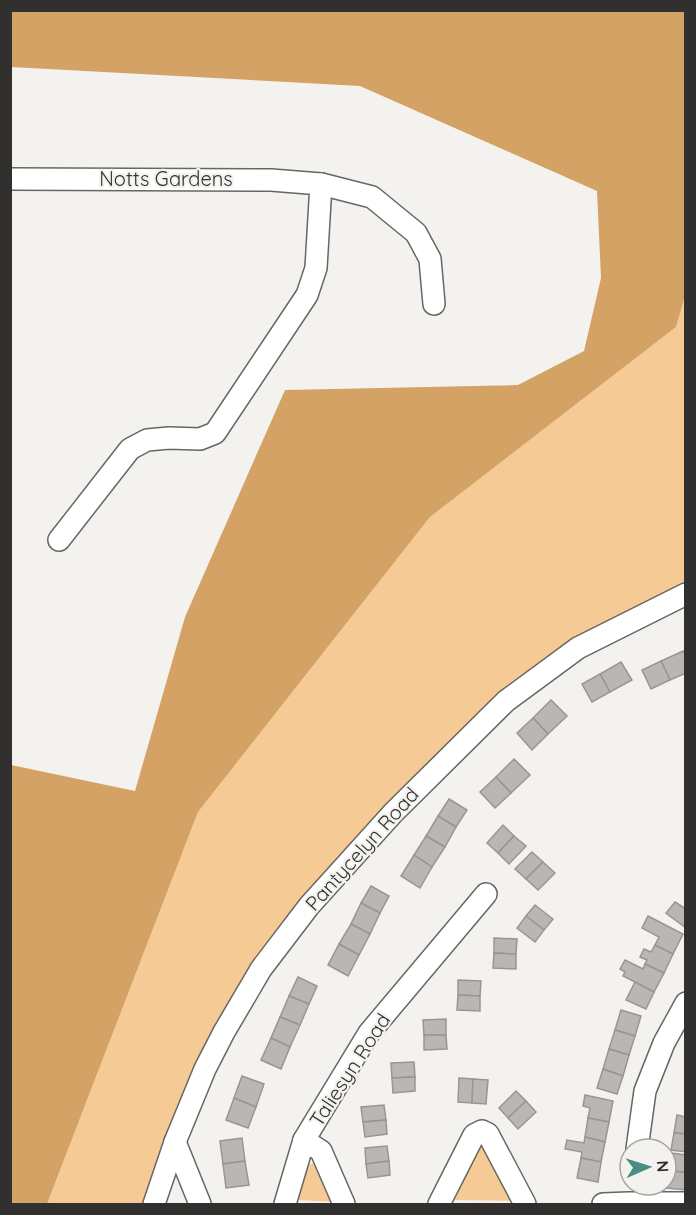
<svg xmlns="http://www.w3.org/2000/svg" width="696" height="1215" font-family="Quicksand,sans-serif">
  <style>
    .green { fill: #f6ca95 }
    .forest { fill: #d4a265 }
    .building { fill: #b9b6b5; stroke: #999595; stroke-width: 1.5 }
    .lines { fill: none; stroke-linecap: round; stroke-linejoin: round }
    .minor-casing { stroke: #686664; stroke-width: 24 }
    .minor { stroke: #fff; stroke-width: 21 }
    .labels { text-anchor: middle; stroke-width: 4.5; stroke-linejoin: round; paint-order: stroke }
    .street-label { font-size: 20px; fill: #31302f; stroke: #f4f2ef }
  </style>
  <rect width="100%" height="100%" fill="#f4f2ef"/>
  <g class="green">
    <polygon points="685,292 685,586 519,680 241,987 171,1129 143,1204 47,1204 198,812 430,517 676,327"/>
    <polygon points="484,1146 521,1201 455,1200 477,1150"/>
    <polygon points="313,1163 317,1164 336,1202 298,1200 308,1165"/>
  </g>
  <polygon class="forest" points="10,11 686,11 686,292 676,327 430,517 198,812 47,1204 11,1204 11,765 135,791 185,617 285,390 518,385 584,351 601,278 597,191 360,86 11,67"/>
  <g class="building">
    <polygon points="683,651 686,656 686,673 670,680 661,661"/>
    <polygon points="661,661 670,680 651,689 642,670"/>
    <polygon points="621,662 632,680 610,692 600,674"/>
    <polygon points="600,674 610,692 592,702 582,684"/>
    <polygon points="551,700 567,716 548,734 533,718"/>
    <polygon points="533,718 548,734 532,750 517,733"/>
    <polygon points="514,759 530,775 511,793 496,777"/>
    <polygon points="496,777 511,793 495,808 480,792"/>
    <polygon points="449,799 467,810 456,827 438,816"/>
    <polygon points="438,816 456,827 445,847 426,836"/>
    <polygon points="503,825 514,836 498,853 487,843"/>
    <polygon points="426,836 445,847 432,867 414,855"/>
    <polygon points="514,836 526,846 509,864 498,853"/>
    <polygon points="532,852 543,862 526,879 515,869"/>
    <polygon points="414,855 432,867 420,888 401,876"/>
    <polygon points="543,862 555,873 538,890 526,879"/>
    <polygon points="371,886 389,896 380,913 361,903"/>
    <polygon points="675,902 686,909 686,928 666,913"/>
    <polygon points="361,903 380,913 370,934 351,924"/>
    <polygon points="535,905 553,919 544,930 526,916"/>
    <polygon points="526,916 544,930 535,942 517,928"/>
    <polygon points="648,916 683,934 673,954 655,945 659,937 642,928"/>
    <polygon points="351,924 370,934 359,955 339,944"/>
    <polygon points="494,938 517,939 516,954 494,953"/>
    <polygon points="339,944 359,955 348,976 328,965"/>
    <polygon points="655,945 673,954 664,973 645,964 647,960 640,957 644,949 651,952"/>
    <polygon points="494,953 516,954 516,969 493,968"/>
    <polygon points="625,960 643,969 645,964 664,973 654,992 623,976 625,972 620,969"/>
    <polygon points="298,977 317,986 309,1004 289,996"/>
    <polygon points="458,980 481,981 480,996 458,995"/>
    <polygon points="635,982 654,992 646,1009 626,1000"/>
    <polygon points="458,995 480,996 480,1011 457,1010"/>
    <polygon points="289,996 309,1004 300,1025 280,1017"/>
    <polygon points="621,1010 641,1016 635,1036 615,1030"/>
    <polygon points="280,1017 300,1025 290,1047 271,1038"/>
    <polygon points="446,1019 446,1035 424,1035 423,1020"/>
    <polygon points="615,1030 635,1036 629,1055 609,1049"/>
    <polygon points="424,1035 446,1035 447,1049 424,1050"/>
    <polygon points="271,1038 290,1047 281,1069 261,1060"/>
    <polygon points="609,1049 629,1055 623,1076 603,1069"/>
    <polygon points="414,1062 415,1077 392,1078 391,1063"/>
    <polygon points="603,1069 623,1076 617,1094 597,1088"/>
    <polygon points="242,1076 264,1084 256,1107 234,1098"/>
    <polygon points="415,1077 415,1091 393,1093 392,1078"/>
    <polygon points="459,1078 473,1079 472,1103 458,1102"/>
    <polygon points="473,1079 488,1080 486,1104 472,1103"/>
    <polygon points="516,1091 526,1101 508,1118 499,1108"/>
    <polygon points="585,1095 613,1101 609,1122 588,1118 590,1108 583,1106"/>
    <polygon points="234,1098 256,1107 248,1128 226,1120"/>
    <polygon points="526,1101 536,1112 518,1129 508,1118"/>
    <polygon points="384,1105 386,1120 363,1122 361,1107"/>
    <polygon points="677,1115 686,1117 686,1134 674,1133"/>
    <polygon points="588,1118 609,1122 605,1142 585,1137"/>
    <polygon points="386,1120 387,1134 365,1137 363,1122"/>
    <polygon points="674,1133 686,1134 686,1152 671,1150"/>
    <polygon points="585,1137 605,1142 601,1162 581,1158 582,1152 565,1149 567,1140 584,1143"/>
    <polygon points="242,1138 245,1161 223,1164 220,1141"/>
    <polygon points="387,1146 389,1161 366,1164 365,1148"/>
    <polygon points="671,1153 686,1155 686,1173 669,1170"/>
    <polygon points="581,1158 601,1162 598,1182 577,1178"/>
    <polygon points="245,1161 249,1185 226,1188 223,1164"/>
    <polygon points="389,1161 390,1175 368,1178 366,1164"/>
    <polygon points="669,1170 686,1173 686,1190 667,1188"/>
  </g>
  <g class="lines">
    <g class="minor-casing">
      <g id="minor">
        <polyline points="10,179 271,180 321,184 372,197 416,233 430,259 434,304"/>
        <polyline points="59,540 130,449 147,440 169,438 200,439 215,433 307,295 316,268 321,184"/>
        <polyline points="304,1140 321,1151 344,1204"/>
        <polyline points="175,1142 200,1204"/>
        <polyline points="637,1149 645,1091 664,1043 686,1003"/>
        <polyline points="154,1204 175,1142 205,1069 224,1032 261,969 309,906 393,813 506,701 578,648 686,594"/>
        <polyline points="285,1204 304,1140 369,1033 486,894"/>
        <polyline points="439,1204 474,1135 482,1131 488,1134 525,1204"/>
        <polyline points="603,1204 629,1203 686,1203"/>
      </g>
    </g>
    <use href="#minor" class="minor"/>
  </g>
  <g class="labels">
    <g class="street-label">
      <text x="166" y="186">Notts Gardens</text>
      <text transform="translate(362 849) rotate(-48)" y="7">Pantycelyn Road</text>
      <text transform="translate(350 1070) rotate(-57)" y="7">Taliesyn Road</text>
    </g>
  </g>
  <rect width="696" height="1215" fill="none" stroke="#31302f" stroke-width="24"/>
  <g transform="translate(648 1167) rotate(87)"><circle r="28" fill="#f4f2ef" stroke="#a6a4a2" stroke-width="1.5"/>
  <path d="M0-4.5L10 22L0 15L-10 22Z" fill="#488e85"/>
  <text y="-9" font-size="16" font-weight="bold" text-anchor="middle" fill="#31302f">N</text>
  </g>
</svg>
